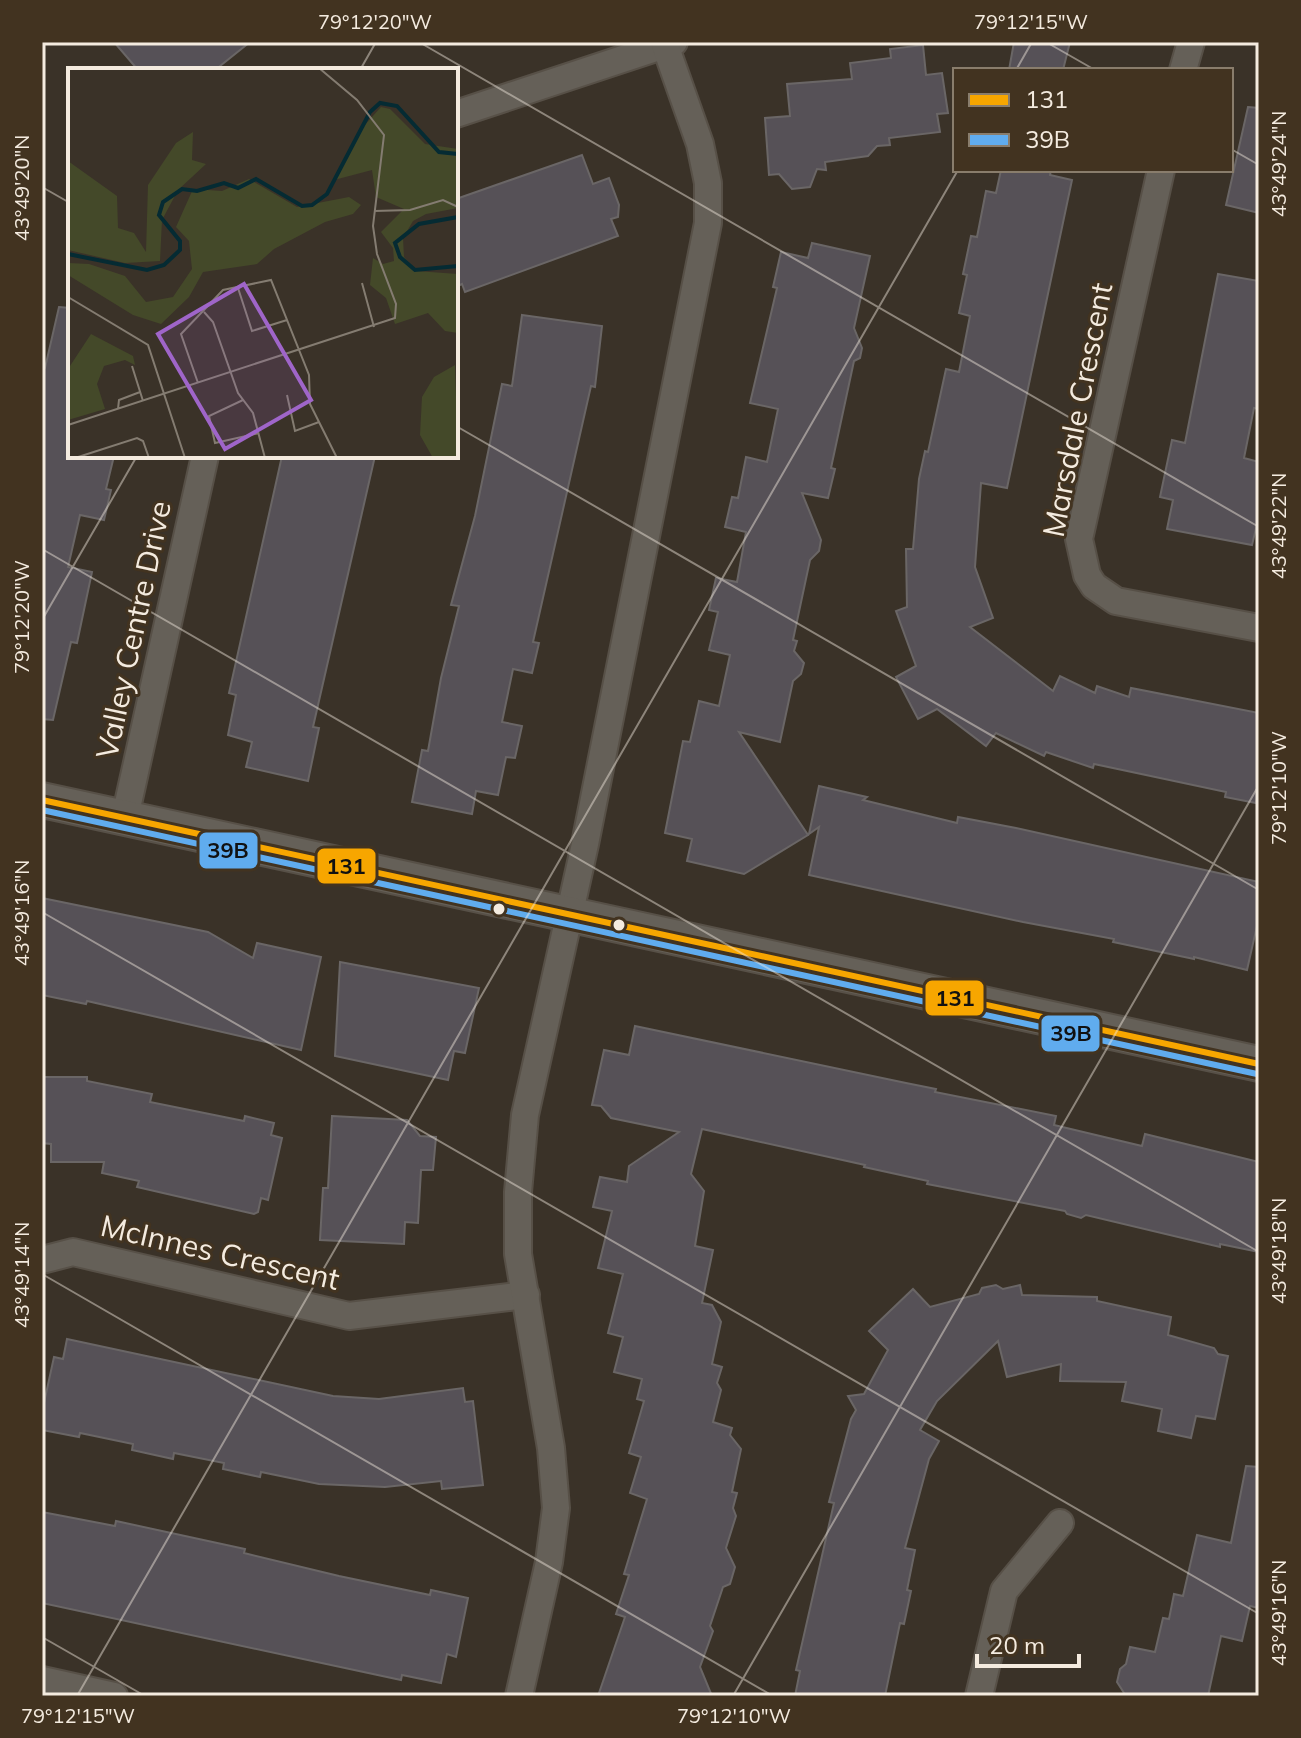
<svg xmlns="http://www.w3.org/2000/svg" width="1301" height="1738" font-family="Mulish,sans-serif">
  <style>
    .building { fill: #565157; stroke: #6a6666; stroke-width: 2 }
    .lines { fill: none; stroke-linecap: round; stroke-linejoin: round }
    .minor-casing { stroke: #575047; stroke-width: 30 }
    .tertiary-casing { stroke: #575047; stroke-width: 38 }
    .minor { stroke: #656058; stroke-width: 26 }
    .tertiary { stroke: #656058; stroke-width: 34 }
    .bus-1-casing { stroke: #423320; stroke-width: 12 }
    .bus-2-casing { stroke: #423320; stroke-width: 12 }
    .bus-1 { stroke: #f7a600; stroke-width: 6 }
    .bus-2 { stroke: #60acee; stroke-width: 6 }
    .ticks { fill: none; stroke: #f4ebdf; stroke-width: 2; stroke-opacity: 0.45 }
    .bus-dot { fill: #f4ebdf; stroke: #423320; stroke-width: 3 }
    .labels { text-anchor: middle; stroke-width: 6; stroke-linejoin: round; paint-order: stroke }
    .street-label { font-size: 30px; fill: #f4ebdf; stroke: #423320 }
    .inset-river { fill: none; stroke: #052b33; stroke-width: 4 }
    .inset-road { fill: none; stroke: #847c71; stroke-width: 2 }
    .view { fill: #9f65c9; fill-opacity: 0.15; stroke: #9f65c9; stroke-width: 4 }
    .inset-edge { fill: none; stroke: #f4ebdf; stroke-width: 4 }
    .line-badge { stroke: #423320; stroke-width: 3 }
    .pale-badge-label { font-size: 22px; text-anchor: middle; font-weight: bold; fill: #111 }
    .neatline { fill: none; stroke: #f4ebdf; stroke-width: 3 }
    .ticks-label { font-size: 20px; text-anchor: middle; fill: #f4ebdf }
  </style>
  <rect width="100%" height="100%" fill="#3a3228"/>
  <g class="building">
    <polygon points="114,42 250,42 215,70 138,70"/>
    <polygon points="1014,42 1070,42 1063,70 1009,70"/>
    <polygon points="923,45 926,75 942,73 948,113 937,114 940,132 889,138 890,145 877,146 868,156 825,162 826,170 817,169 810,187 792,189 779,174 769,175 765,118 790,116 787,84 852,79 850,63 891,58 890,49"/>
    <polygon points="1248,107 1259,108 1259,213 1226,205"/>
    <polygon points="582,155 593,184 609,178 619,205 618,217 611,219 618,236 465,292 462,284 456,287 456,199"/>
    <polygon points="1001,170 1051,170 1050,175 1072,180 1007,488 981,483 975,567 993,618 970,627 1053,691 1060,676 1095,693 1097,686 1129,697 1131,688 1259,713 1259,789 1256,803 1225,797 1226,792 1094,764 1093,768 1046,752 1044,756 996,733 986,746 937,709 918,719 896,677 916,666 896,611 907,607 906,549 913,549 919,479 925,451 928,452 946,369 959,372 970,316 959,313 967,275 963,274 971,236 977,237 986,191 996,193"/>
    <polygon points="812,243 870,256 854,328 862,348 860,358 854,361 831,468 835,469 828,498 802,493 821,540 819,551 810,560 793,640 797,641 794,651 804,663 801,674 793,681 780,742 739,732 808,835 744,874 687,861 692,839 665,833 683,741 690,742 699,701 719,706 730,655 709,650 718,612 709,610 716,578 737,582 746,532 725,527 732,497 738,498 746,457 767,462 778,409 750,403 777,288 773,287 781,252 808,258"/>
    <polygon points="1218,274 1259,281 1259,409 1254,408 1244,458 1259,462 1259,516 1252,545 1167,529 1173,500 1160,497 1172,440 1185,443"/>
    <polygon points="59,307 70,308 70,456 114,456 106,489 111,490 104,520 80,515 68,567 92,572 77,643 71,642 53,720 42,719 42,370 45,368"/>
    <polygon points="522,315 602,326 595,387 591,386 533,642 539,643 532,673 513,669 502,722 522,726 515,758 506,757 498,795 476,791 472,814 412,802 422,750 428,751 441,678 459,606 451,605 475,516 502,384 512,386"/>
    <polygon points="282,456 375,456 313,727 319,728 308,781 246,767 252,742 228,735 236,695 229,693"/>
    <polygon points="819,786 867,797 863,800 957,823 958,817 1016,828 1259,882 1259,917 1247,970 1194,957 1194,959 1113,942 1114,939 1023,922 809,875 819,827 809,834"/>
    <polygon points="42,898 208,932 253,958 257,943 321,957 301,1050 87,1001 86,1004 42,995"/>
    <polygon points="340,962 479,988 465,1053 454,1051 448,1080 335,1056"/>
    <polygon points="635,1026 906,1083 936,1089 935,1092 1056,1116 1054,1125 1142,1146 1145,1134 1259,1162 1259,1252 1220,1244 1220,1247 1086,1215 1081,1218 1067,1214 1065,1211 927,1184 928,1181 864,1167 865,1165 702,1129 691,1174 704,1191 695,1246 713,1250 702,1303 712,1305 721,1322 712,1364 722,1367 717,1383 721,1390 713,1422 732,1428 730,1435 741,1449 732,1492 737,1493 733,1508 736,1516 726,1548 735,1567 730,1584 723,1587 710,1626 713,1631 700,1667 712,1696 598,1696 625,1617 616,1614 629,1575 624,1574 647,1499 630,1493 641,1457 629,1453 644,1401 637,1399 642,1379 614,1372 623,1337 608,1333 623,1274 598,1268 612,1211 593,1207 600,1177 627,1182 629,1166 679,1132 611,1118 601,1106 592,1105 604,1050 629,1055"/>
    <polygon points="42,1077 87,1077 87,1081 152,1094 150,1102 244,1121 245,1116 274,1123 271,1135 282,1138 268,1200 261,1198 258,1212 254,1214 137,1187 139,1181 102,1173 104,1162 51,1162 51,1144 42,1143"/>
    <polygon points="332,1116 407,1120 420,1136 436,1137 433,1170 421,1170 418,1223 405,1222 404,1244 320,1240 323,1188 328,1188"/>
    <polygon points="996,1285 1003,1289 1020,1285 1022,1295 1097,1297 1097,1301 1171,1317 1168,1335 1214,1348 1218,1354 1228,1356 1215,1419 1196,1416 1191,1438 1158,1431 1162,1409 1122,1401 1126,1382 1060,1381 1061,1364 1007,1377 998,1341 937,1401 920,1430 939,1441 929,1459 905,1548 915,1550 907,1590 911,1591 904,1624 900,1623 885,1696 795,1696 800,1671 796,1670 834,1503 829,1502 851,1419 856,1410 848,1396 864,1394 888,1350 869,1331 913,1289 930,1307 979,1294 982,1288"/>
    <polygon points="67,1339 333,1396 379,1399 463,1388 465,1402 473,1401 483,1485 442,1489 441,1481 385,1487 319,1484 261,1472 260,1477 223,1469 224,1463 174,1453 173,1459 132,1450 133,1444 80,1433 79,1437 42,1430 42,1412 54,1357 63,1359"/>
    <polygon points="1246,1466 1259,1467 1259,1608 1250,1606 1242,1641 1221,1636 1208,1696 1126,1696 1117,1682 1120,1669 1126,1664 1130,1647 1155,1652 1163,1618 1169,1619 1174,1594 1183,1596 1197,1535 1231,1543"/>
    <polygon points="42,1512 115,1526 116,1521 245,1549 244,1553 339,1576 430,1595 431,1590 468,1598 456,1657 447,1654 441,1683 402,1675 401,1680 42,1603"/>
  </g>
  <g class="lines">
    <g class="minor-casing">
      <g id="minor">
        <polyline points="1183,70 1191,42"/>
        <polyline points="456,114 674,42"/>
        <polyline points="1161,170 1079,539 1087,575 1094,586 1116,601 1259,628"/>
        <polyline points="125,817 205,456"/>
        <polyline points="42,1260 73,1252 349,1316 526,1295"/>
        <polyline points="42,1680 114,1696"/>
        <polyline points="519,1696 549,1562 556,1508 551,1448 518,1254 518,1192 525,1115 585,844 708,223 708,183 700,144 665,45"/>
        <polyline points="979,1696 1004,1591 1060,1523"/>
      </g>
    </g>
    <g class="tertiary-casing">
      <polyline id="tertiary" points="42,800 1259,1064"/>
    </g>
    <use href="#minor" class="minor"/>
    <use href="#tertiary" class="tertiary"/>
    <g class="bus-1-casing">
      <polyline id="bus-1" points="42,800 1259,1064"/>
    </g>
    <g class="bus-2-casing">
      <polyline id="bus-2" points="42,810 1257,1074"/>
    </g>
    <use href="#bus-1" class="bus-1"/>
    <use href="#bus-2" class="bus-2"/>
  </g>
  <path class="ticks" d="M419,42L1259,527M1046,42L1095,70M360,70L376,42M1016,70L1032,42M1231,149L1259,165M42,187L70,203M456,426L1259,890M42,549L1259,1252M42,620L137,456M42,912L1259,1614M42,1274L773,1696M42,1637L145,1696M77,1696L958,170M733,1696L1259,785"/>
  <g class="bus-dot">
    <circle cx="499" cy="909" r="7"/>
    <circle cx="619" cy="925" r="7"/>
  </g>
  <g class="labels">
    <g class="street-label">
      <text transform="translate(1078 410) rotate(-79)" y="10">Marsdale Crescent</text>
      <text transform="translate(134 630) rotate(-78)" y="10">Valley Centre Drive</text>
      <text transform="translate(220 1253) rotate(13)" y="10">McInnes Crescent</text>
    </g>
  </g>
  <g transform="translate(68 68)">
    <rect width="390" height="390" fill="#3a3228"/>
    <path d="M313,39L322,41L357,76L390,81V140L358,146L345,153L335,170L336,189L348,203L390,206V265L377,263L360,245L327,256L318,230L302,217L305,190L315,196L326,193L325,180L313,164L336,141L308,129L304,102L266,112L295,59ZM125,64L124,92L138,96L110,122L94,152L92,193L57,195L0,182V93L49,128L50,160L66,165L78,184L80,117L108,75ZM181,111L229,139L281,129L293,137L285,146L257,154L206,181L189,196L135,204L121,229L93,256L65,247L0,207V195L21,196L57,208L78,234L105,229L124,201L121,173L108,159L125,121L154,123ZM23,266L65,288L67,297L57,292L36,298L29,316L37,341L0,352V301ZM387,297L390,390H365L352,367L354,329L366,309Z" fill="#444929"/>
    <path class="inset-river" d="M390,149L351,156L327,175L332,189L347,202L390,198M0,186L79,202L96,197L112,182V173L91,147L95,134L114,121L129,123L156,115L170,120L188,111L234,138L244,137L259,126L302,44L312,35L329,38L371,84L390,86"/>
    <path class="inset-road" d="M306,143L342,142L375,132L390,139M294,215L306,259M170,220L184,263L219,252M0,229L80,277L117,390M136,244L145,254L170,325L185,345L197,390M64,298L75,333M130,315L113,266L155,222L203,212L241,307L242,336L269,390M219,327L227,363L251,354M175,332L141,348L147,375L191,365M50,341L51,332L72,324M0,357L327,250L328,236L309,186L305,158L316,67L289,32L251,0M7,390L69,370L75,373L81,390"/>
    <path class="view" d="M176,216L243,332L157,381L90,266Z"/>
    <rect width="390" height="390" class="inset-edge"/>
  </g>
  <g class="line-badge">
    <rect x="198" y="831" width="61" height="39" rx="8" fill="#60acee"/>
    <rect x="316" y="847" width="61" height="38" rx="8" fill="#f7a600"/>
    <rect x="924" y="979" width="61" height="38" rx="8" fill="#f7a600"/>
    <rect x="1040" y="1014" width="61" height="39" rx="8" fill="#60acee"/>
  </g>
  <g class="pale-badge-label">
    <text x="228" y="858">39B</text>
    <text x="346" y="874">131</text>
    <text x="955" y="1006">131</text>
    <text x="1071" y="1041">39B</text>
  </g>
  <rect width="1301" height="1738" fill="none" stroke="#423320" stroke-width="88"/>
  <rect x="953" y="68" width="280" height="104" fill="#423320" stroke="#897d6c" stroke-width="2"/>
  <rect x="969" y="94" width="40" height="12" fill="#f7a600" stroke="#897d6c" stroke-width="2"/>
  <text x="1025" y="108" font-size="24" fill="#f4ebdf">131</text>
  <rect x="969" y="134" width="40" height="12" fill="#60acee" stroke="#897d6c" stroke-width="2"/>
  <text x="1025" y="148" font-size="24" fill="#f4ebdf">39B</text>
  <path d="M977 1654v12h102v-12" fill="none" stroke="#f4ebdf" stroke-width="4"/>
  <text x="989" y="1654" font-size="24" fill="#f4ebdf" stroke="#423320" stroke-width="6" paint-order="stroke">20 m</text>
  <rect x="44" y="44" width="1213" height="1650" class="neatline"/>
  <g class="ticks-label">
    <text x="375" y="29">79°12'20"W</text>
    <text x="1031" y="29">79°12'15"W</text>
    <text transform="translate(1279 164) rotate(-90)" y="7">43°49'24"N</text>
    <text transform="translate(22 188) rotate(-90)" y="7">43°49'20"N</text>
    <text transform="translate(1279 526) rotate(-90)" y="7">43°49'22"N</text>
    <text transform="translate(22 617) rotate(-90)" y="7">79°12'20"W</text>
    <text transform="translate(1279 788) rotate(-90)" y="7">79°12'10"W</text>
    <text transform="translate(22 913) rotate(-90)" y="7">43°49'16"N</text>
    <text transform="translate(1279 1251) rotate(-90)" y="7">43°49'18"N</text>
    <text transform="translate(22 1275) rotate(-90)" y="7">43°49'14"N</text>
    <text transform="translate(1279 1613) rotate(-90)" y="7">43°49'16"N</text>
    <text x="78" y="1723">79°12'15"W</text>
    <text x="734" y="1723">79°12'10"W</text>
  </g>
</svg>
